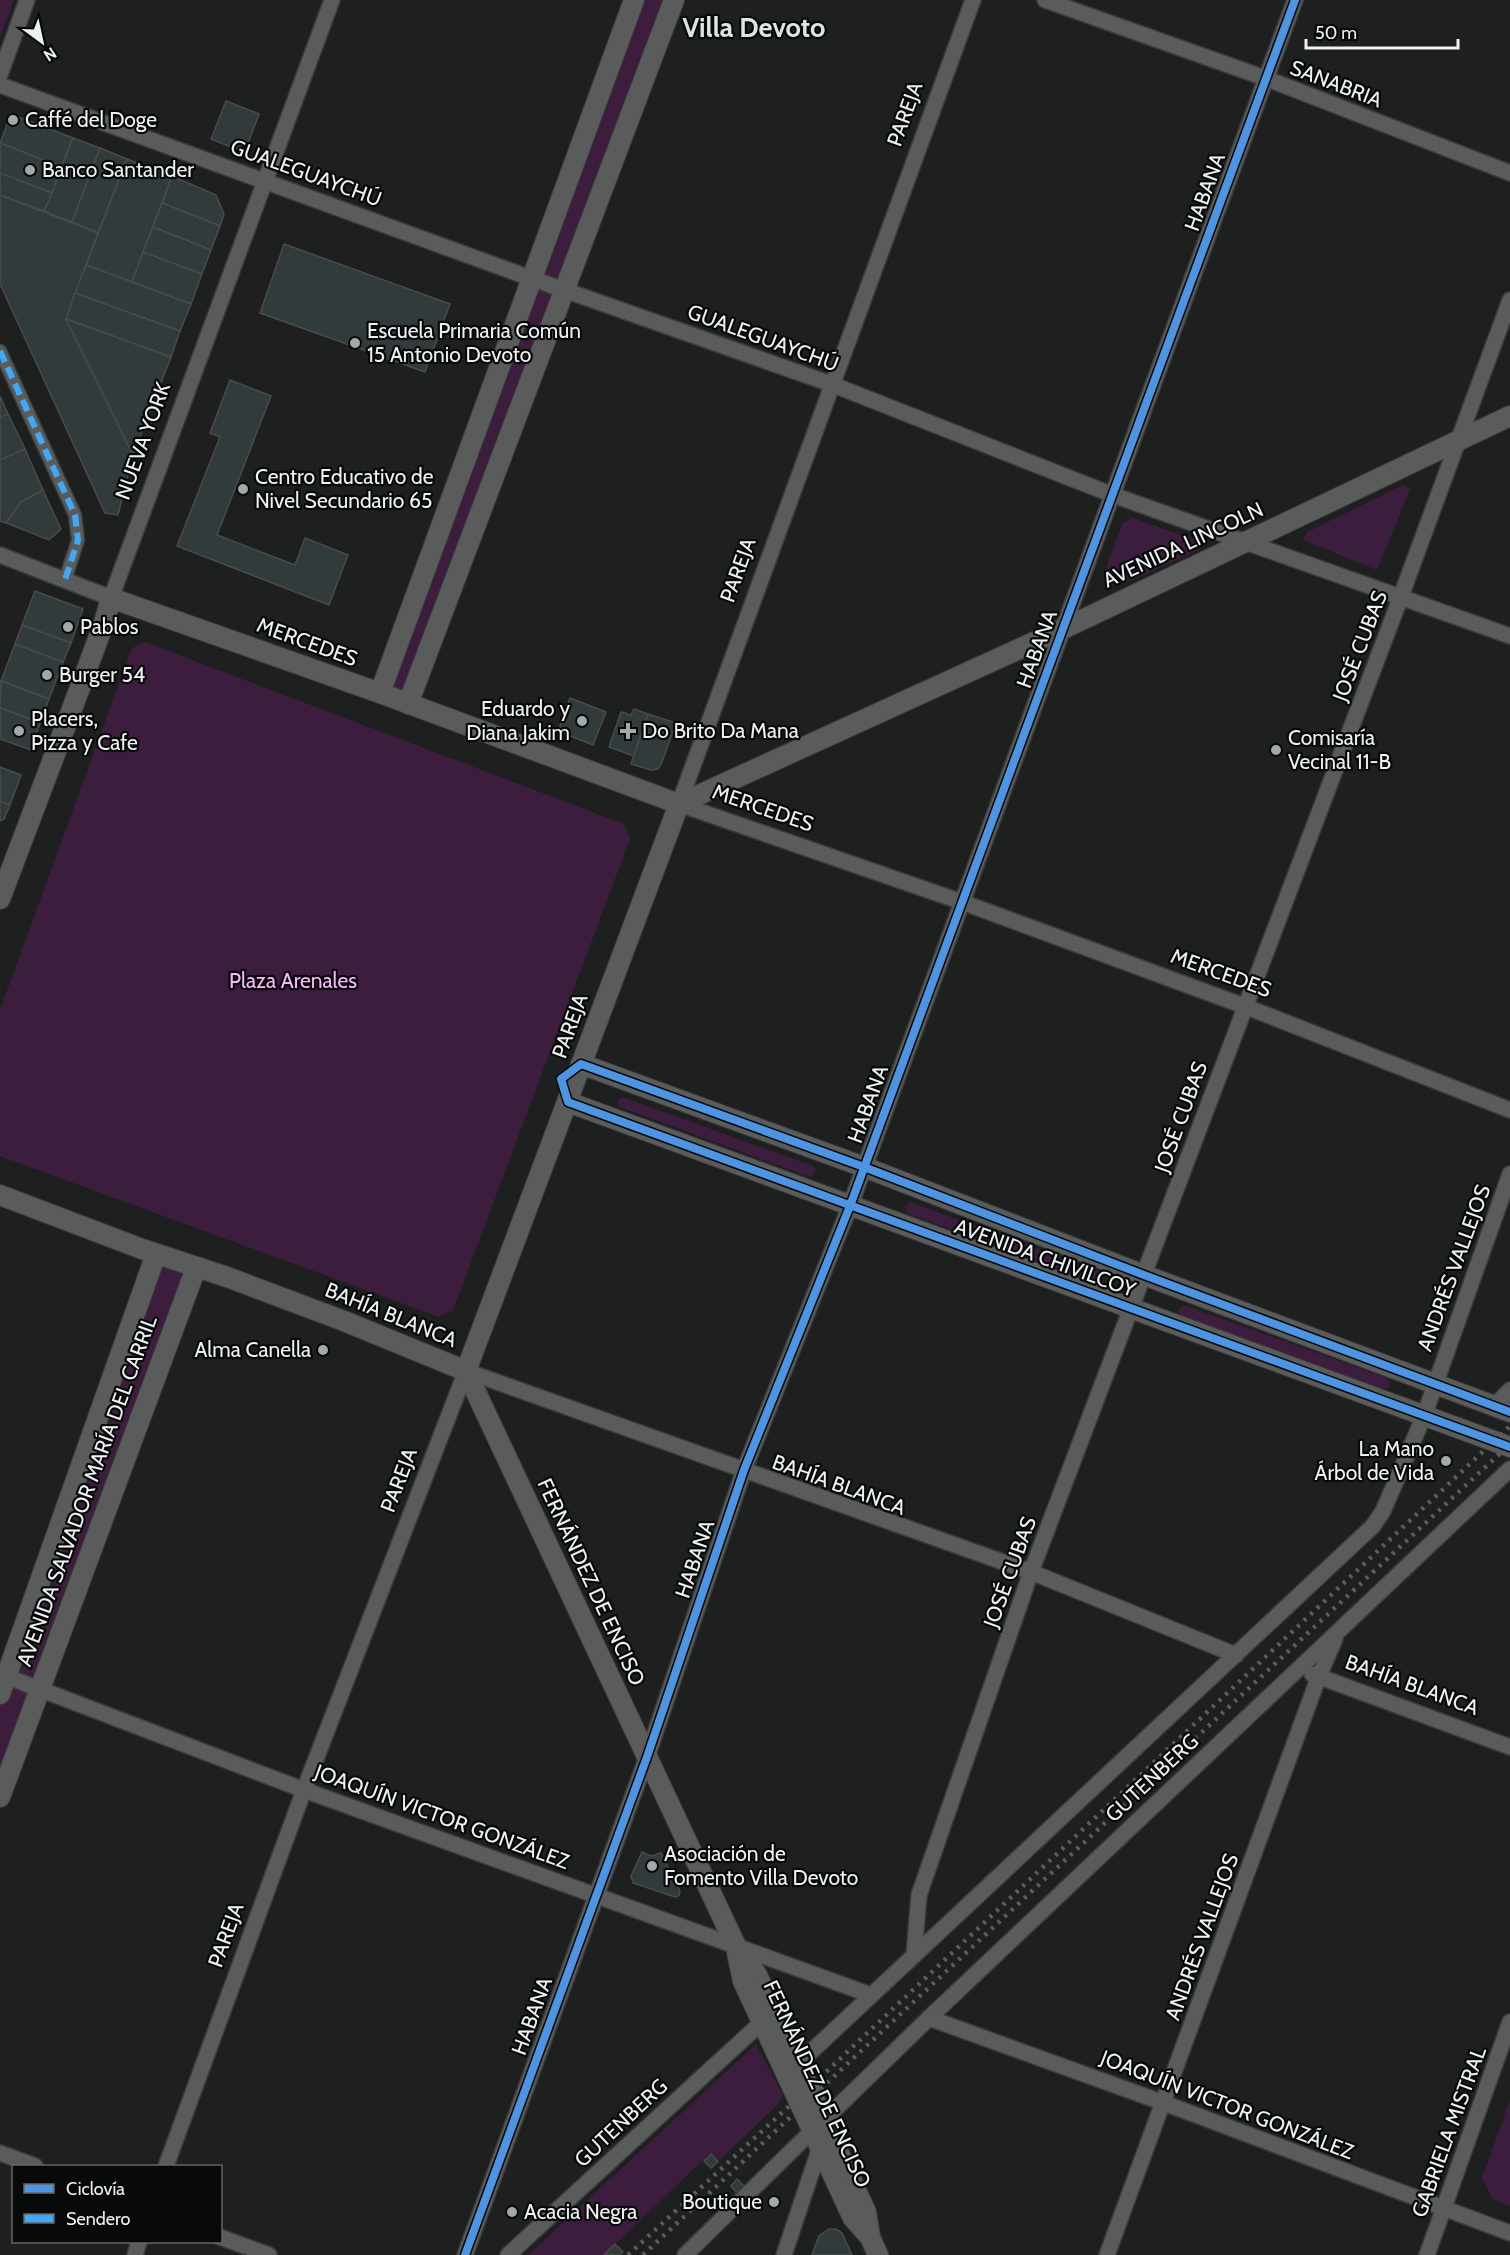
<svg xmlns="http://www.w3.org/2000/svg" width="1510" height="2255" font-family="Cabin,sans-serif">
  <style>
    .green { fill: #3c1d3e }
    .building { fill: #323b3b; stroke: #494b4b; stroke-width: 1.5 }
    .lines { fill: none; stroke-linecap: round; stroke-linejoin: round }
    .pedestrian-casing { stroke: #3a3b3b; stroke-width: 15 }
    .minor-casing { stroke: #3a3b3b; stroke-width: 18 }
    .tertiary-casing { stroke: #3a3b3b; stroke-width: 22 }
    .pedestrian { stroke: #5a5c5c; stroke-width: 12 }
    .minor { stroke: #5a5c5c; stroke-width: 15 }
    .tertiary { stroke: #5a5c5c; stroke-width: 20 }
    .rail { stroke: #5b5d5d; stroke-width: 4.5; stroke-dasharray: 3 6; stroke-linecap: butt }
    .quiet { stroke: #3fa9f5; stroke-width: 6; stroke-dasharray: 12 6; stroke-linecap: butt }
    .cycleway-casing { stroke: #080a0a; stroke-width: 11 }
    .cycleway { stroke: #4d94e3; stroke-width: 8 }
    .poi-dot { fill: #a5a8a8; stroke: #080a0a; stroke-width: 2 }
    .labels { text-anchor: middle; stroke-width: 4.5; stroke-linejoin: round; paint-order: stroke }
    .street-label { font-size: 21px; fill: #eef1f1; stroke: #080a0a }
    .poi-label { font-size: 21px; fill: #eef1f1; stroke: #080a0a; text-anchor: start }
    .park-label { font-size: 21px; fill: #fab7fc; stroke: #080a0a }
    .district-label { font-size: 27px; font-weight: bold; fill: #dee3e3; stroke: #080a0a }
  </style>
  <rect width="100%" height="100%" fill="#1e2020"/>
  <g class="green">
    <polygon points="0,0 14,0 0,38"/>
    <polygon points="634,0 674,0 408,704 387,697"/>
    <polygon points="1403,485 1410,489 1377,570 1303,540 1307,532"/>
    <polygon points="1132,518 1201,542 1198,550 1131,581 1114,583 1105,572 1122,524"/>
    <polygon points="145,642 624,824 630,839 453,1310 439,1317 0,1156 0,1010 132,648"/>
    <polygon points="622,1097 813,1166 816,1170 812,1177 807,1176 620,1107 617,1102"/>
    <polygon points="910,1202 1100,1272 1103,1277 1099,1282 1094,1282 907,1213 904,1208"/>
    <polygon points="156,1254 196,1268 0,1797 0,1694"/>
    <polygon points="1184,1305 1387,1378 1390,1384 1388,1388 1381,1389 1181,1316 1178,1311"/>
    <polygon points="756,2044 783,2096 778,2104 718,2162 710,2153 604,2255 528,2255"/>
    <polygon points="1510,2100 1510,2206 1493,2200 1482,2178"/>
  </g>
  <g class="building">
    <polygon points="226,101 259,114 249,141 236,149 211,139"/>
    <polygon points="11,114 73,138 61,167 0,143"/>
    <polygon points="73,138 100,148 72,222 44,211"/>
    <polygon points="0,143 61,167 52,193 0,173"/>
    <polygon points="100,148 127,159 98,233 72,222"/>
    <polygon points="127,159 172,176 132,282 86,265"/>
    <polygon points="0,173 52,193 44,211 0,195"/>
    <polygon points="172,176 216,195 224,214 220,226 162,203"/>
    <polygon points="0,195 98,233 66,319 133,455 118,515 105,513 0,284"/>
    <polygon points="162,203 220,226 211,250 153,227"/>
    <polygon points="153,227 211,250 202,274 143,252"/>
    <polygon points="284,244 450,304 425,372 260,313"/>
    <polygon points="143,252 202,274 191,304 132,282"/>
    <polygon points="86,265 191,304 180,331 75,293"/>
    <polygon points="75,293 180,331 171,357 66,319"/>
    <polygon points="66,319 171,357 133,455"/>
    <polygon points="230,380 271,396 217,535 295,565 305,538 348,555 329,605 177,546 220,437 210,433"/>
    <polygon points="0,396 8,414 0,417"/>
    <polygon points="8,414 25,449 0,460 0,417"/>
    <polygon points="25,449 43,490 21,502 6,523 0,521 0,460"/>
    <polygon points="43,490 61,529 49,540 6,523 21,502"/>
    <polygon points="35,591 83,609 71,643 22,625"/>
    <polygon points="22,625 71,643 63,662 15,644"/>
    <polygon points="15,644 63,662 49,699 1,681"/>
    <polygon points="1,681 49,699 40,723 0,708"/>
    <polygon points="570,698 606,712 593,745 558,731"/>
    <polygon points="0,708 40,723 31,750 0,739"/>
    <polygon points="634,709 648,714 634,756 609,747 621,712 631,715"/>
    <polygon points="648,714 676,723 662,762 658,769 651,770 631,764"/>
    <polygon points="0,767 21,775 10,805 0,801"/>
    <polygon points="0,801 10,805 4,819 0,821"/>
    <polygon points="642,1852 651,1856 661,1853 680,1891 679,1895 677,1897 672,1896 633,1883 631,1876"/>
    <polygon points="711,2154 718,2162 711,2168 704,2161"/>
    <polygon points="737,2179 744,2186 737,2193 731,2186"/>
    <polygon points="829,2229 836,2229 842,2233 852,2255 812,2255 819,2236"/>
    <polygon points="615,2244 623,2252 619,2255 604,2255"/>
  </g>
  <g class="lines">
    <g class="pedestrian-casing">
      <polyline id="pedestrian" points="0,351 75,515 78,540 65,580"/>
    </g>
    <g class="minor-casing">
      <g id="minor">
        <polyline points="973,0 679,804 962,902 1244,1006 1510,1110"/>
        <polyline points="1045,0 1265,78 1510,173"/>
        <polyline points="0,75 27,0"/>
        <polyline points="0,85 533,279 831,384 1113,495 1510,636"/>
        <polyline points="0,555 111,598 332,0"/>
        <polyline points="1494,1406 1510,1390"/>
        <polyline points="0,1674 304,1790 871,1995"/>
        <polyline points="1312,1674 1510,1747"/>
        <polyline points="914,1955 919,1895 1031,1572 1400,599 1510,300"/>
        <polyline points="929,2018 1164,2103 1510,2233"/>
        <polyline points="798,2064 1373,1526 1383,1511 1424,1416 1510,1174"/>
        <polyline points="824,2120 929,2018 1510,1469"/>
        <polyline points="0,2153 35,2166"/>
        <polyline points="166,2166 304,1790 466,1371 1031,1572 1236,1655"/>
        <polyline points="220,2237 269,2255"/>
        <polyline points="135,2255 139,2242"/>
        <polyline points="465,2255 647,1757 744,1470 850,1206 1295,0"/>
        <polyline points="508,2255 762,2022"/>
        <polyline points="685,2255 812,2131"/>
        <polyline points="784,2255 820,2147"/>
        <polyline points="1107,2255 1319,1676 1335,1639"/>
        <polyline points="1427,2255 1510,2022"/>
      </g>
    </g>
    <g class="tertiary-casing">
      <g id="tertiary">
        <polyline points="380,693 634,0"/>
        <polyline points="408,704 674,0"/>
        <polyline points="679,804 1065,628 1510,416"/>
        <polyline points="0,899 72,709 104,623 111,598 380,693 679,804"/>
        <polyline points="581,1064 864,1167 1144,1275 1510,1412"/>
        <polyline points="568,1102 1510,1447"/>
        <polyline points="0,1195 142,1249 227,1277 344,1321 466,1371"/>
        <polyline points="466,1371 735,1944 757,1975 866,2212 870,2237 878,2255"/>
        <polyline points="466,1371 679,804"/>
        <polyline points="0,1694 156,1254"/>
        <polyline points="0,1797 196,1268"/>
        <polyline points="737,1953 743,1981 853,2218 870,2237"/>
      </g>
    </g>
    <use href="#pedestrian" class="pedestrian"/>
    <use href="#minor" class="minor"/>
    <use href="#tertiary" class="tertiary"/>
    <g class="rail">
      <polyline points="628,2255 826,2072 1510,1426"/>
      <polyline points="643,2255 1510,1444"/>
    </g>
    <polyline class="quiet" points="0,351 75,515 78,540 65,580"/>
    <g class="cycleway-casing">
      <g id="cycleway">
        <polyline points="1510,1412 1144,1275 864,1167 581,1064 561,1079 568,1102 1510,1447"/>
        <polyline points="465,2255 647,1757 744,1470 850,1206 1295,0"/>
      </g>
    </g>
    <use href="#cycleway" class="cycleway"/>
  </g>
  <g class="poi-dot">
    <circle cx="13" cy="120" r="6"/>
    <circle cx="30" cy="170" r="6"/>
    <circle cx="355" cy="343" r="6"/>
    <circle cx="243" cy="489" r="6"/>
    <circle cx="68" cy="627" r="6"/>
    <circle cx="47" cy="675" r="6"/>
    <circle cx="582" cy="721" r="6"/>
    <circle cx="19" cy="731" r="6"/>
    <path d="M625 722h6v6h6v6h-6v6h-6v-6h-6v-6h6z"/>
    <circle cx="1276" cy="750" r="6"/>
    <circle cx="323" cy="1350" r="6"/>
    <circle cx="1446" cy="1461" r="6"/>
    <circle cx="652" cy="1866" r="6"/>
    <circle cx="774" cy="2202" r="6"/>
    <circle cx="512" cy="2212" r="6"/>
  </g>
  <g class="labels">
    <g class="street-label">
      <text transform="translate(1336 84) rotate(21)" y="7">SANABRIA</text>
      <text transform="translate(905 114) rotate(-70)" y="7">PAREJA</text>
      <text transform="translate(306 173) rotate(20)" y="7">GUALEGUAYCHÚ</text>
      <text transform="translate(1205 192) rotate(-70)" y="7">HABANA</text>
      <text transform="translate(763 338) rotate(20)" y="7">GUALEGUAYCHÚ</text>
      <text transform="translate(143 441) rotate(-70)" y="7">NUEVA YORK</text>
      <text transform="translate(1183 545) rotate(-25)" y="7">AVENIDA LINCOLN</text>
      <text transform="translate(738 570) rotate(-70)" y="7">PAREJA</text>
      <text transform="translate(307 642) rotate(20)" y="7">MERCEDES</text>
      <text transform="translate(1360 646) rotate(-69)" y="7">JOSÉ CUBAS</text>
      <text transform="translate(1037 649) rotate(-70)" y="7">HABANA</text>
      <text transform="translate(763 808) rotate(19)" y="7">MERCEDES</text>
      <text transform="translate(1221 973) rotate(20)" y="7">MERCEDES</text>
      <text transform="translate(570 1026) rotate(-70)" y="7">PAREJA</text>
      <text transform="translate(868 1104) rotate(-70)" y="7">HABANA</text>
      <text transform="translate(1181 1117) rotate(-70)" y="7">JOSÉ CUBAS</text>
      <text transform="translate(1045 1258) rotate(20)" y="7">AVENIDA CHIVILCOY</text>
      <text transform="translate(1454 1268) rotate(-70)" y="7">ANDRÉS VALLEJOS</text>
      <text transform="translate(391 1315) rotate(22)" y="7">BAHÍA BLANCA</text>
      <text transform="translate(399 1480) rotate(-69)" y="7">PAREJA</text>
      <text transform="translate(839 1485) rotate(20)" y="7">BAHÍA BLANCA</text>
      <text transform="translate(87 1491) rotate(-70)" y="7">AVENIDA SALVADOR MARÍA DEL CARRIL</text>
      <text transform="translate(695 1559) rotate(-71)" y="7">HABANA</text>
      <text transform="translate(1010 1572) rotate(-70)" y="7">JOSÉ CUBAS</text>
      <text transform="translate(591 1582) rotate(65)" y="7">FERNÁNDEZ DE ENCISO</text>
      <text transform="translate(1412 1685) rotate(20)" y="7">BAHÍA BLANCA</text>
      <text transform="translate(1152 1778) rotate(-43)" y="7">GUTENBERG</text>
      <text transform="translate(442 1817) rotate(20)" y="7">JOAQUÍN VICTOR GONZÁLEZ</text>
      <text transform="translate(226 1935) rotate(-70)" y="7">PAREJA</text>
      <text transform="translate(1202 1937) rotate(-70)" y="7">ANDRÉS VALLEJOS</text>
      <text transform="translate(532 2016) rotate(-70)" y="7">HABANA</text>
      <text transform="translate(817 2084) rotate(65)" y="7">FERNÁNDEZ DE ENCISO</text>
      <text transform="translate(1227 2105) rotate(21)" y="7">JOAQUÍN VICTOR GONZÁLEZ</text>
      <text transform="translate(621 2123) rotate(-43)" y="7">GUTENBERG</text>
      <text transform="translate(1449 2132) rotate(-70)" y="7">GABRIELA MISTRAL</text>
    </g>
    <g class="poi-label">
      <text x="25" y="127">Caffé del Doge</text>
      <text x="42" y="177">Banco Santander</text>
      <text x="367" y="338">Escuela Primaria Común<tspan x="367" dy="24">15 Antonio Devoto</tspan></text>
      <text x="255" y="484">Centro Educativo de<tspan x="255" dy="24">Nivel Secundario 65</tspan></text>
      <text x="80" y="634">Pablos</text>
      <text x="59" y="682">Burger 54</text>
      <text x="570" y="716" text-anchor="end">Eduardo y<tspan x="570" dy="24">Diana Jakim</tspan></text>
      <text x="31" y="726">Placers,<tspan x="31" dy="24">Pizza y Cafe</tspan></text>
      <text x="642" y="738">Do Brito Da Mana</text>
      <text x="1288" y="745">Comisaría<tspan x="1288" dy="24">Vecinal 11-B</tspan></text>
      <text x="311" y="1357" text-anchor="end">Alma Canella</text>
      <text x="1434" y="1456" text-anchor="end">La Mano<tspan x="1434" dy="24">Árbol de Vida</tspan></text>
      <text x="664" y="1861">Asociación de<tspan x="664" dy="24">Fomento Villa Devoto</tspan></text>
      <text x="762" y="2209" text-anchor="end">Boutique</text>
      <text x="524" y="2219">Acacia Negra</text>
    </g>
    <g class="park-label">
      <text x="293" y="988">Plaza Arenales</text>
    </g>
    <g class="district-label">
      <text x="754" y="37">Villa Devoto</text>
    </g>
  </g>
  <rect x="12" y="2165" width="210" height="78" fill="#080a0a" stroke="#646666" stroke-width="1.5"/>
  <rect x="24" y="2184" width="30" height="9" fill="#4d94e3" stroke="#646666" stroke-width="1.5"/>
  <text x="66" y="2195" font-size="18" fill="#eef1f1">Ciclovía</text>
  <rect x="24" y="2214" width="30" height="9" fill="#3fa9f5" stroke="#646666" stroke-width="1.5"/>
  <text x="66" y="2225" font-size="18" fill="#eef1f1">Sendero</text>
  <g transform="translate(42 42) rotate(147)" stroke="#080a0a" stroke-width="4.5" paint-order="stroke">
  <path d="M0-4.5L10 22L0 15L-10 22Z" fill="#eef1f1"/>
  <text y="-9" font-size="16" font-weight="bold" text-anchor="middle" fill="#eef1f1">N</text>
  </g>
  <path d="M1306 39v9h152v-9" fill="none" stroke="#eef1f1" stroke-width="3"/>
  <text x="1315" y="39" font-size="18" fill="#eef1f1" stroke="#080a0a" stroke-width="4.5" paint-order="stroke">50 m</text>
</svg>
